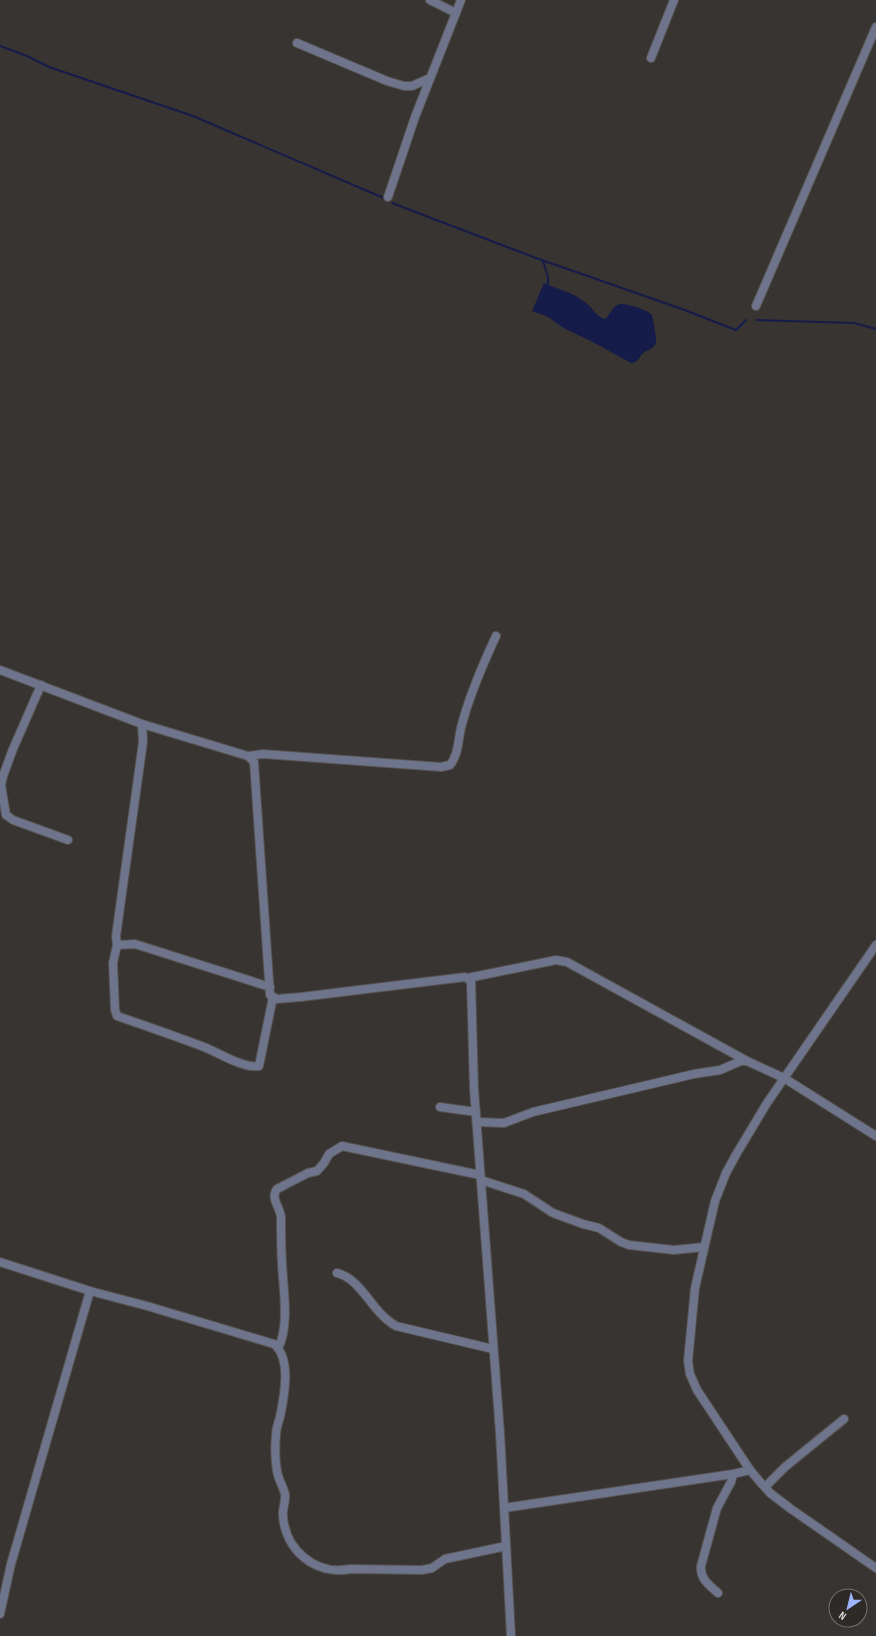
<svg xmlns="http://www.w3.org/2000/svg" width="876" height="1636" font-family="'Sofia Sans Condensed',sans-serif">
  <style>
    .water { fill: #151c4a }
    .lines { fill: none; stroke-linecap: round; stroke-linejoin: round }
    .stream { stroke: #151c4a; stroke-width: 2 }
    .street-casing { stroke: #56524f; stroke-width: 10 }
    .street { stroke: #6d748c; stroke-width: 8 }
  </style>
  <rect width="100%" height="100%" fill="#383431"/>
  <path class="water" d="M544,283C557,289 575,293 586,303C593,308 596,317 605,319C610,315 613,305 620,304C626,303 649,310 652,315C653,319 657,339 656,343C653,350 646,350 642,354C640,357 638,360 636,362L631,363L589,340L565,329L548,317L532,311Z"/>
  <g class="lines">
    <g class="stream">
      <polyline points="0,46 27,56 49,67 193,116 386,199"/>
      <polyline points="392,203 536,258 682,309 736,330 746,320"/>
      <polyline points="543,261 548,277 548,287"/>
      <polyline points="756,320 854,323 876,329"/>
    </g>
    <g class="street-casing">
      <g id="street">
        <polyline points="430,0 456,13"/>
        <polyline points="297,43 387,81 404,86 412,86 430,78"/>
        <polyline points="651,58 674,0"/>
        <polyline points="388,197 415,117 461,0"/>
        <polyline points="756,306 876,27"/>
        <polyline points="0,670 142,724 248,756 254,762 270,995 277,999 301,997 465,977 471,981 474,1089 500,1433 511,1636"/>
        <polyline points="41,685 13,749 3,776 1,785 6,815 13,820 68,840"/>
        <path d="M142,724L143,742L116,936L117,945L113,963L115,1010L117,1016C146,1026 175,1036 204,1047C219,1053 244,1069 259,1066L273,997"/>
        <path d="M248,756L263,754L441,767L450,765C459,755 458,737 462,724C470,694 483,664 496,636"/>
        <polyline points="117,945 135,944 270,987"/>
        <polyline points="876,945 767,1103 737,1153 726,1173 715,1201 695,1288 688,1361 690,1374 697,1390 750,1470 761,1483 770,1493 791,1509 876,1568"/>
        <polyline points="468,978 556,960 567,962 747,1061"/>
        <polyline points="440,1107 476,1112"/>
        <polyline points="477,1122 504,1123 533,1112 694,1074 720,1070 741,1061 747,1061 784,1078 876,1136"/>
        <polyline points="481,1180 524,1194 553,1213 583,1224 599,1228 621,1242 629,1245 674,1250 704,1247"/>
        <path d="M0,1262L90,1291L147,1306L274,1344C292,1359 284,1397 280,1417C278,1423 276,1429 276,1435C275,1446 275,1460 277,1471C278,1479 283,1486 285,1494C286,1502 282,1509 283,1516C285,1550 316,1576 350,1569L422,1570L432,1568L445,1559L506,1546"/>
        <path d="M337,1273C362,1279 372,1313 396,1326L493,1349"/>
        <path d="M278,1348C290,1327 283,1287 282,1263C281,1248 281,1233 281,1217C280,1207 270,1198 277,1189L308,1173L317,1171L324,1163L329,1154L342,1146L480,1175"/>
        <polyline points="765,1487 785,1467 844,1419"/>
        <polyline points="504,1508 733,1474 750,1470"/>
        <path d="M718,1593C709,1585 700,1579 701,1566L717,1508L731,1482L733,1474"/>
        <polyline points="0,1614 11,1564 90,1291"/>
      </g>
    </g>
    <use href="#street" class="street"/>
  </g>
  <g transform="translate(848 1608) rotate(215)"><circle r="19" fill="#2e2a27" stroke="#74716e"/>
  <path d="M0-3L7 15L0 10L-7 15Z" fill="#9fb3fd"/>
  <text y="-6" font-size="11" font-weight="bold" text-anchor="middle" fill="#dedbd9">N</text>
  </g>
</svg>
